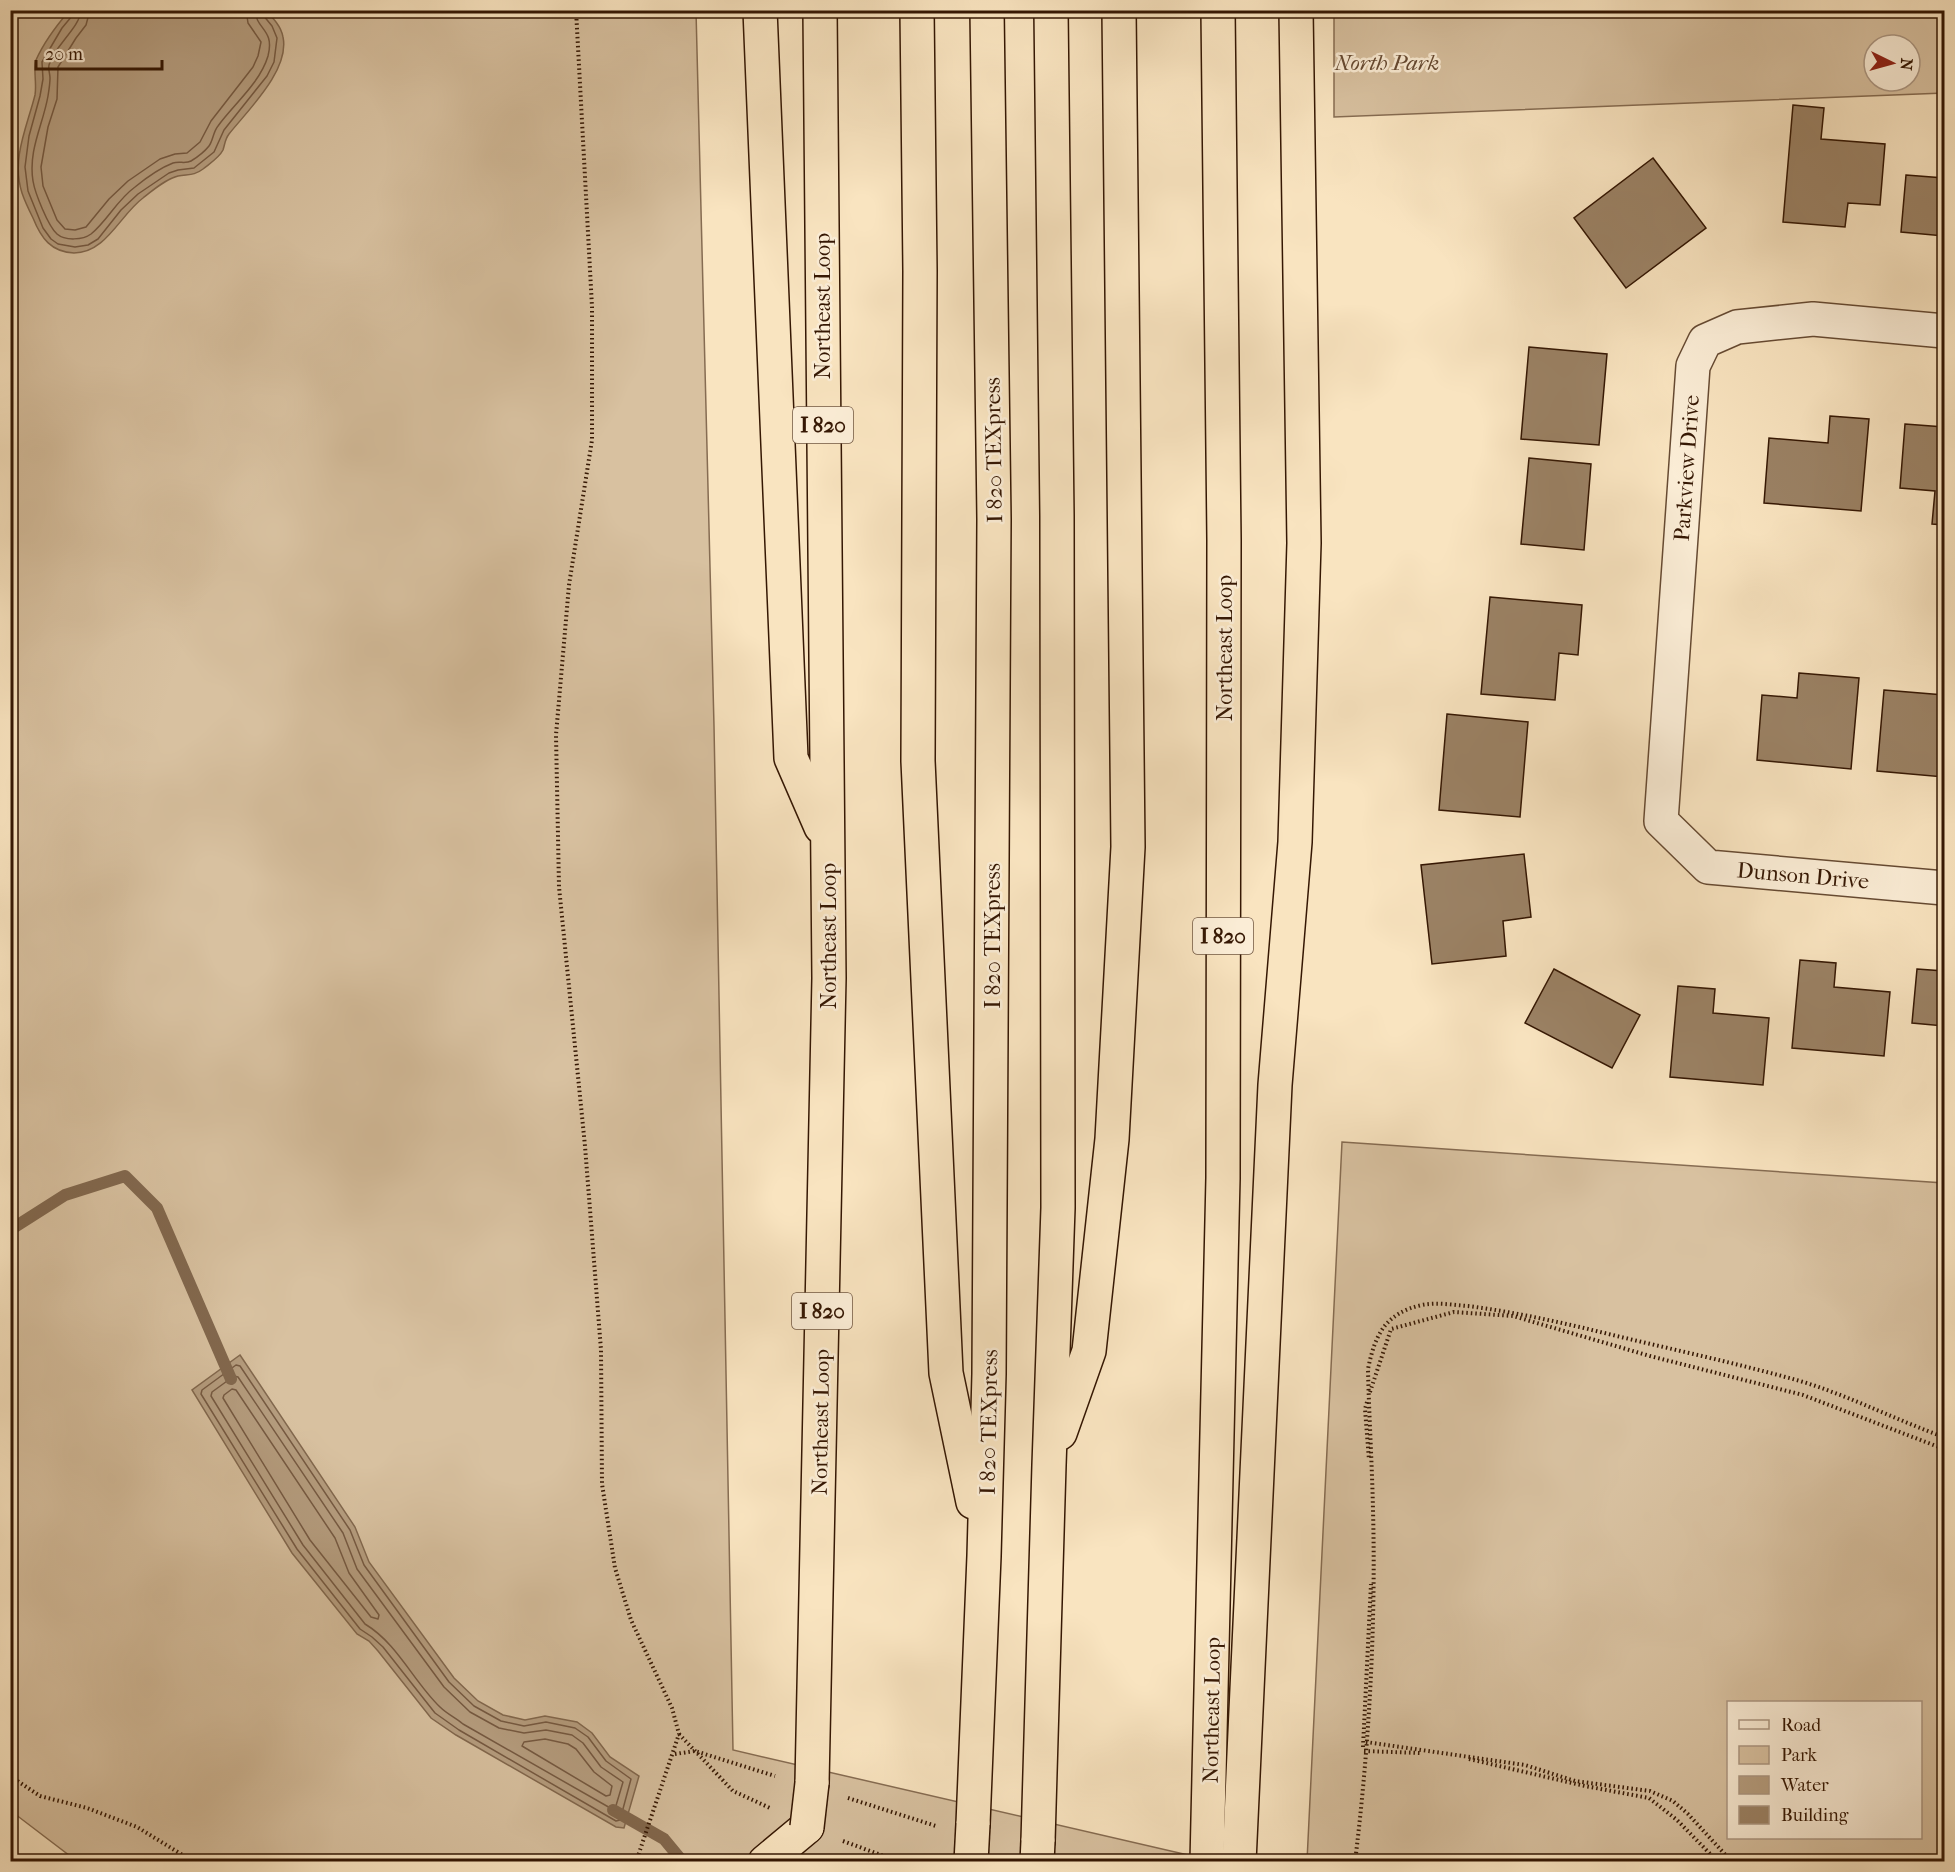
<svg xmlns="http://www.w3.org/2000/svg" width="1955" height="1872" font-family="'IM FELL French Canon',serif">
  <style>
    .green { fill: #d8c1a0; stroke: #866c52; stroke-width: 1.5; fill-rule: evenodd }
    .water { fill: #b69e80; stroke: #82684e; stroke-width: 1.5 }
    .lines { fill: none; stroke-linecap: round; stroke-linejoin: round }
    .shore { stroke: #765a42; stroke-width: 1.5 }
    .stream { stroke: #82684e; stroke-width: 12 }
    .building { fill: #9b8265; stroke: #351703; stroke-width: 1.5 }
    .minor-casing { stroke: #664a32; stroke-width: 36 }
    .motorway-casing { stroke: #351703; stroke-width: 36 }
    .path { stroke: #351703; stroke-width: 4; stroke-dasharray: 1.5 3; stroke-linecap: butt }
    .minor { stroke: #fbedd6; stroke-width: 33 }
    .motorway { stroke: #f9e4c0; stroke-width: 33 }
    .motorway-bridge-casing { stroke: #351703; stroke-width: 36; stroke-linecap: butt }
    .motorway-bridge { stroke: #f9e4c0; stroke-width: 33 }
    .labels { text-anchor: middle; stroke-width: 5; stroke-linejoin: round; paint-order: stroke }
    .shield { fill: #fbedd6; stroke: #705742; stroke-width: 1.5 }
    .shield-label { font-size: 21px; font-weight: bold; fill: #351703 }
    .park-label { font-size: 22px; font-style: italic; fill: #664a32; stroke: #fbedd6 }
    .street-label { font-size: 22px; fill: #351703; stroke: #fbedd6 }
  </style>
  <rect width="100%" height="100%" fill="#f9e4c0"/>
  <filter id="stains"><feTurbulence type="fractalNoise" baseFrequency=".00333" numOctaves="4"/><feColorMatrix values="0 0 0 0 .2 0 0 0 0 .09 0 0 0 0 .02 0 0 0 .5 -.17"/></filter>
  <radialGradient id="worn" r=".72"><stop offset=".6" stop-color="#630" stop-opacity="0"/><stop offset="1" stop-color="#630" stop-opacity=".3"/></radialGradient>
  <g class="green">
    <polygon points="10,11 696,11 714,726 733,1750 1214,1861 78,1862 11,1811"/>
    <path d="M1334,11H1944V93L1334,117ZM1874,45H1910V81H1874Z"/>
    <path d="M1342,1142L1944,1183V1861H1307ZM1920,1702V1838H1728V1702Z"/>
  </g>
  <g class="water">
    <path d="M69,11H266C273,18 281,26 283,37C290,70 248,110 229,134C225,139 225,144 223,150C219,158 209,164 203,169C194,176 188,174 178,176C166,179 153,190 143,198C120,215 106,253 74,253C51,252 41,238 33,218C29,210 25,202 22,193C11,159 27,127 35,95C37,84 33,68 36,60C44,42 57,25 69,11Z"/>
    <polygon points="240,1355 355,1527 369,1562 454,1678 478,1701 503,1715 525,1720 545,1716 577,1722 592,1733 610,1757 639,1776 624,1828 616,1827 456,1735 431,1718 378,1651 369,1641 357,1634 292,1553 192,1390"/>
  </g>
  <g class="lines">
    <g class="shore">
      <polyline points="73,10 72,16 62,28 42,62 43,79 40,96 29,136 25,167 28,191 43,228 51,239 58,244 75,247 88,245 98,239 121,210 138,194 169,173 178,170 194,168 214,152 224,130 267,76 274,62 277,38 272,26 263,15 262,10"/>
      <path d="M81,10C80,28 54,46 49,65C48,69 50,74 50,78C50,84 49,90 48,96C43,125 28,150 33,181C35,193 48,226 57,234C65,241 83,240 91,234C107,221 117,200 135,187C146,178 160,168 173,163C179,161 186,164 191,161C196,158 205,151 209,146C213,141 213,132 218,126C234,104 260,83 268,56C275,29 256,30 255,10"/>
      <polyline points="90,10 86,25 76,38 58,67 57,99 48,127 41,167 43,186 57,220 65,229 75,230 86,227 109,199 128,181 160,159 175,154 187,153 200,142 211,121 253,67 258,56 261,42 248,23 246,10"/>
      <polygon points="236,1365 240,1366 350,1530 364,1565 449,1682 474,1706 501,1721 524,1726 546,1722 575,1728 588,1737 606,1761 631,1779 620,1820 616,1821 459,1730 435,1713 383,1647 372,1637 360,1629 297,1549 201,1394 202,1390"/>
      <path d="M234,1376L238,1377L343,1533L357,1569L444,1687L470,1712L499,1728L524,1733L546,1730L572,1735L583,1743L601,1767L623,1782L615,1809H612L463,1724C456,1718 447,1714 440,1707C413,1681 398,1644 365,1624L303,1545L211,1396L212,1392Z"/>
      <polygon points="232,1389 236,1390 335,1538 349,1573 379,1615 378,1619 371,1617 310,1540 223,1398 224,1395"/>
      <polygon points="545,1739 568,1744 576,1749 594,1772 612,1786 610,1795 606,1796 522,1746 524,1742"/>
    </g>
    <g class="stream">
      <polyline points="10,1230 65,1195 125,1176 157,1208 231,1379"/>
      <polyline points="613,1810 664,1839 683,1862"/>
    </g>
  </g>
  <g class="building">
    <polygon points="1793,105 1824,108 1821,139 1885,144 1880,205 1848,203 1845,227 1783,222"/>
    <polygon points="1653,158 1706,228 1626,288 1574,218"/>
    <polygon points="1906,175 1944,178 1944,236 1901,232"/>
    <polygon points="1529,347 1607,354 1599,445 1521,439"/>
    <polygon points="1830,416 1869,419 1861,511 1764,503 1769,438 1828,443"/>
    <polygon points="1905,424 1944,427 1944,525 1932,524 1935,491 1900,488"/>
    <polygon points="1529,458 1591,464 1584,550 1521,544"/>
    <polygon points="1490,597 1582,605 1578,655 1559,653 1555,700 1481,694"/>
    <polygon points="1799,673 1859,678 1851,769 1757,760 1762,695 1797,698"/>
    <polygon points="1884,690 1944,695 1944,777 1877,771"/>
    <polygon points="1447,714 1528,722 1520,817 1439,810"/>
    <polygon points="1524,854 1531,917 1503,921 1506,956 1432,964 1421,865"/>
    <polygon points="1800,960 1836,963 1834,987 1890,992 1884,1056 1792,1048"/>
    <polygon points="1554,969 1640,1015 1612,1068 1525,1023"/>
    <polygon points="1917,969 1944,971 1944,1026 1912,1023"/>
    <polygon points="1678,986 1715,989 1713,1013 1769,1018 1763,1085 1670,1077"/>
  </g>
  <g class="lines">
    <g class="minor-casing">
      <polyline id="minor" points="1944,331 1813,319 1737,327 1705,341 1693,366 1661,821 1708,867 1944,888"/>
    </g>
    <g class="motorway-casing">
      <g id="motorway">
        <polyline points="760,10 791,758 821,827"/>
        <polyline points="917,10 920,271 918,761 946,1373 973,1502"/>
        <polyline points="1060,1433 1089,1351 1112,1139 1128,847 1119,10"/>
        <polyline points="812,1783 829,978 820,10"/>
        <polyline points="973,1824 984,1556 989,1374 994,519 987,10"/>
        <polyline points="1038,1841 1049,1465 1058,1208 1057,516 1051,10"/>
        <polyline points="765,1862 807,1827"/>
        <polyline points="1207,1862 1223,1178 1224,540 1218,10"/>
        <polyline points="1239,1862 1275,1085 1295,842 1304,543 1296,10"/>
      </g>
    </g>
    <g class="path">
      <polyline points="576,10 592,307 592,440 569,585 556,735 559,887 585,1146 601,1350 602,1484 615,1568 631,1620 672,1708 679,1734 636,1862"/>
      <polyline points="1370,1392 1391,1329 1454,1312 1513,1316 1650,1356 1803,1395 1944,1449"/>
      <polyline points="1367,1402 1365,1409 1369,1460"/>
      <polyline points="679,1734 733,1791 770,1808"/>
      <polyline points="1366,1742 1525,1765 1575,1781 1650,1791 1673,1801 1688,1814 1732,1862"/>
      <polyline points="1363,1747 1371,1584"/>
      <polyline points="1364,1751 1420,1753"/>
      <polyline points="675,1754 695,1751 775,1776"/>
      <polyline points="1469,1759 1585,1786 1649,1798 1677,1820 1718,1862"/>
      <polyline points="10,1776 40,1796 87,1808 137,1827 194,1862"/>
      <polyline points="848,1798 936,1826"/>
      <polyline points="843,1841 881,1855 907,1862"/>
      <path d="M1355,1862C1369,1748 1376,1625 1373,1510C1372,1463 1369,1416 1368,1369C1375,1335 1385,1313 1422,1305C1437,1302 1453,1305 1468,1306C1507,1311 1545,1319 1584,1328C1656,1346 1729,1361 1800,1381C1850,1396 1896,1420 1944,1437"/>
    </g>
    <use href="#minor" class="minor"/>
    <use href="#motorway" class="motorway"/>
    <g class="motorway-bridge-casing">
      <g id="motorway-bridge">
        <polyline points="807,1827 812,1783"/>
        <polyline points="971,1862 973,1824"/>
        <polyline points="1037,1862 1038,1841"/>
      </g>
    </g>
    <use href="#motorway-bridge" class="motorway-bridge"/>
  </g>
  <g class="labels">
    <g class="shield">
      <rect x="793" y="407" width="60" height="36" rx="4.5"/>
      <rect x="1193" y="918" width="60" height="36" rx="4.5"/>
      <rect x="792" y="1293" width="60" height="36" rx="4.5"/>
    </g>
    <g class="shield-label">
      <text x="823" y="432">I 820</text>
      <text x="1223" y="943">I 820</text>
      <text x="822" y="1318">I 820</text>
    </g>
    <g class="park-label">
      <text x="1387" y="70">North Park</text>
    </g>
    <g class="street-label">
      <text transform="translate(822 306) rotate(-90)" y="8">Northeast Loop</text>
      <text transform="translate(993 450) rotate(-91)" y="8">I 820 TEXpress</text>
      <text transform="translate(1686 468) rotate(-86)" y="8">Parkview Drive</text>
      <text transform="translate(1224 648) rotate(-90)" y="8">Northeast Loop</text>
      <text transform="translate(1803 875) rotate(5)" y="8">Dunson Drive</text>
      <text transform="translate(828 936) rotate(-90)" y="8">Northeast Loop</text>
      <text transform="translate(992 936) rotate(-90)" y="8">I 820 TEXpress</text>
      <text transform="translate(820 1422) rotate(-89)" y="8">Northeast Loop</text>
      <text transform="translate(988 1422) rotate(-89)" y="8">I 820 TEXpress</text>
      <text transform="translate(1211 1710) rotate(-89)" y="8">Northeast Loop</text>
    </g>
  </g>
  <rect width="1955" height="1872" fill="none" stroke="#f9e4c0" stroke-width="36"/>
  <rect x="12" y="12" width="1931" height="1848" fill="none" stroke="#351703" stroke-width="3"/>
  <rect x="18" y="18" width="1919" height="1836" fill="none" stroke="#351703" stroke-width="1.5"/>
  <rect x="1727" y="1701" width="195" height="138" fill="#fbedd6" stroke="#ac9782" stroke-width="1.5"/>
  <rect x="1739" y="1720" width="30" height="9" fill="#fbedd6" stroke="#ac9782" stroke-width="1.5"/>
  <text x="1781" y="1731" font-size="18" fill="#351703">Road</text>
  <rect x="1739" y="1746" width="30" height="18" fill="#d8c1a0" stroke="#ac9782" stroke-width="1.5"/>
  <text x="1781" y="1761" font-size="18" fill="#351703">Park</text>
  <rect x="1739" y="1776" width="30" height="18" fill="#b69e80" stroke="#ac9782" stroke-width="1.5"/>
  <text x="1781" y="1791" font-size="18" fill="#351703">Water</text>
  <rect x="1739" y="1806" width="30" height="18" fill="#9b8265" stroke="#ac9782" stroke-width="1.5"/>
  <text x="1781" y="1821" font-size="18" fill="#351703">Building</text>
  <g transform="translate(1892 63) rotate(95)"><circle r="28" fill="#fbedd6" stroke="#ac9782" stroke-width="1.5"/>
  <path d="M0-4.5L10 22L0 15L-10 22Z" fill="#8f2418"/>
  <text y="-9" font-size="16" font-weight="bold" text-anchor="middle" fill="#351703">N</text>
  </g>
  <path d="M36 60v9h126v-9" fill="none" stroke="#351703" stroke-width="3"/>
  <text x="45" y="60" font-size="18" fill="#351703" stroke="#fbedd6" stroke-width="4.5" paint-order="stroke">20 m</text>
  <rect width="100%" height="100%" filter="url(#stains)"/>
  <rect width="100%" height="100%" fill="url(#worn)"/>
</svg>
